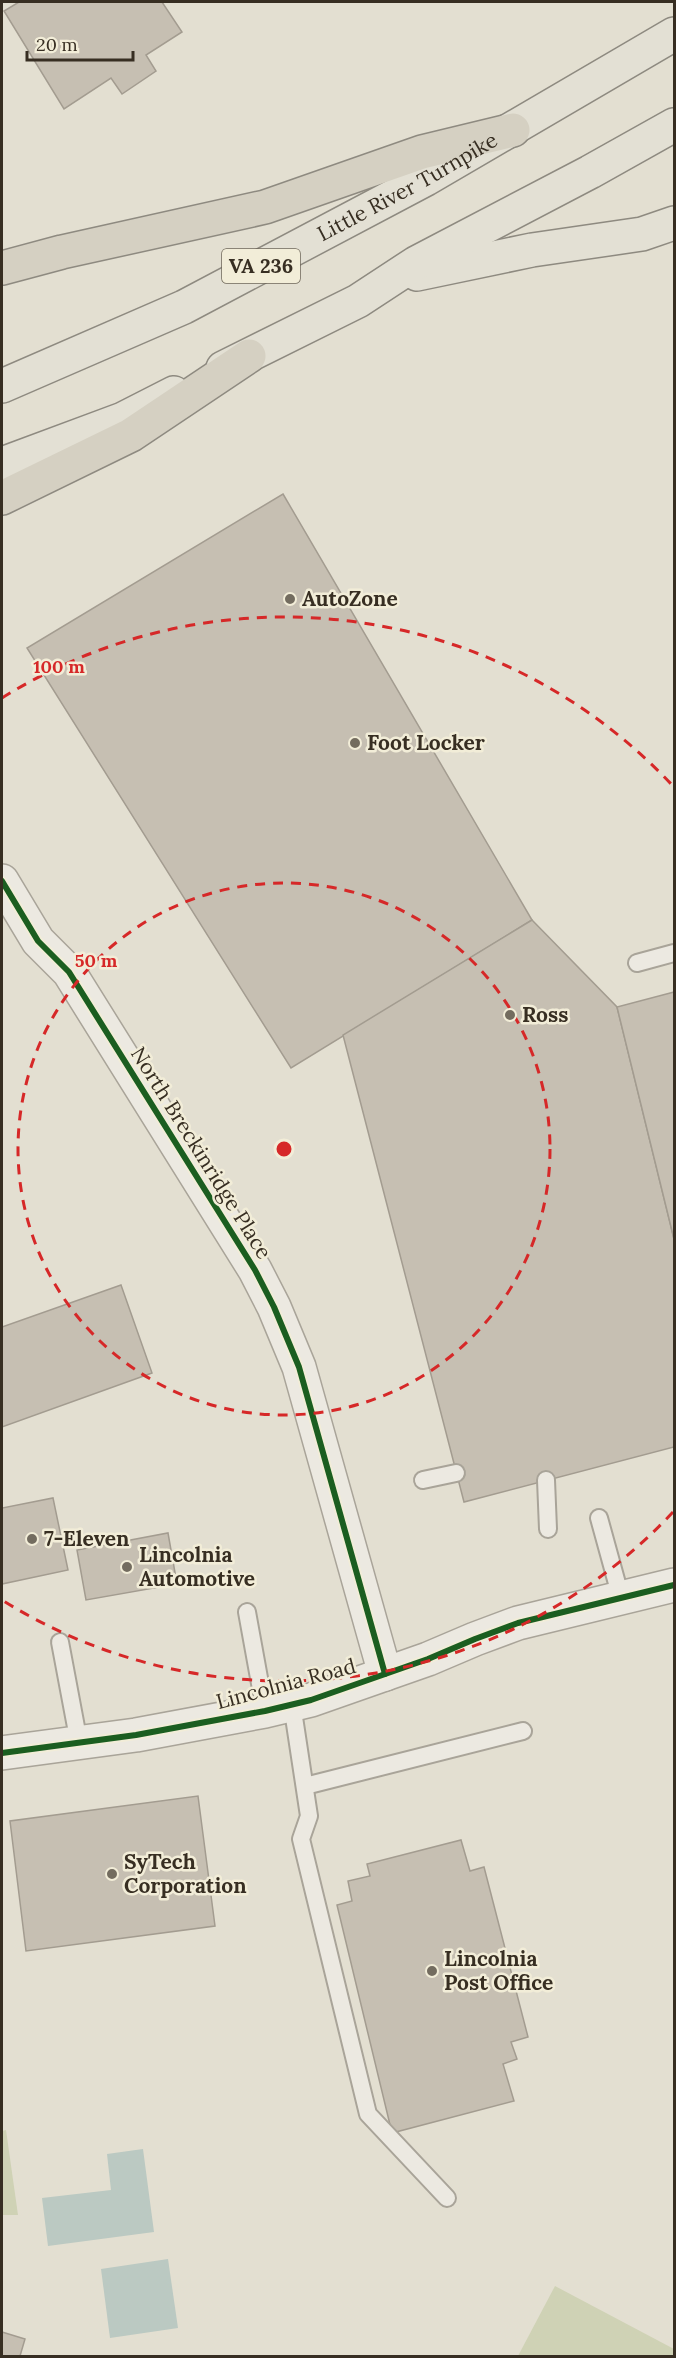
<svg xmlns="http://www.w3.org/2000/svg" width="676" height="2358" font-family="Lora,serif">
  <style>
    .green { fill: #cfd2b5 }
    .water { fill: #bbc9c2 }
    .building { fill: #c6bfb2; stroke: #a39c90; stroke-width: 1.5 }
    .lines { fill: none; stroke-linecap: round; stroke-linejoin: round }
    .service-casing { stroke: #a9a499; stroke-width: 20 }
    .minor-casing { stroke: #a9a499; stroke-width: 36 }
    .primary-casing { stroke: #8e8a80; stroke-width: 36 }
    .motorway-casing { stroke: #8e8a80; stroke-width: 36 }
    .service { stroke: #ece9e1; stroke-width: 16 }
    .minor { stroke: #ece9e1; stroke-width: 33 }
    .primary { stroke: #e3e0d4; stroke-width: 33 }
    .motorway { stroke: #d5d0c2; stroke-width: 33 }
    .cycleway-casing { stroke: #f2edd8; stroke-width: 10 }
    .cycleway { stroke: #1b5e20; stroke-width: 6 }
    .ring { fill: none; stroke: #d62828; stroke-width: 3; stroke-dasharray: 10 8 }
    .poi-dot { fill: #736c5f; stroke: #f2edd8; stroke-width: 2 }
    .labels { text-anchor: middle; stroke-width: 5; stroke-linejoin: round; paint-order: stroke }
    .shield { fill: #f2edd8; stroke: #6f6759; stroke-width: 1.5 }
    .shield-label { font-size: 20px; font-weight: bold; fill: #372e22 }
    .street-label { font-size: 21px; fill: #372e22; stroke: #f2edd8 }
    .poi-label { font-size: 21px; font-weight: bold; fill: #372e22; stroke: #f2edd8; text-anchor: start }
    .centre { fill: #d62828; stroke: #f2edd8; stroke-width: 3 }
    .ring-label { font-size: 18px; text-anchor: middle; font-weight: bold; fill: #d62828; stroke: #f2edd8; stroke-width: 5; stroke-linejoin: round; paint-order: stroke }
  </style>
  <rect width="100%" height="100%" fill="#e3dfd1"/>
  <g class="green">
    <polygon points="6,2130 18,2215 2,2215 2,2131"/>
    <polygon points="555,2286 674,2349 674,2356 518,2356"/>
  </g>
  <g class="water">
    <polygon points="143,2149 154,2232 48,2246 42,2198 111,2190 107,2154"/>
    <polygon points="168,2259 178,2328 110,2338 101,2269"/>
  </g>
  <g class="building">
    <polygon points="19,2 162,2 182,32 146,55 156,71 122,94 111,78 64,109 4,11"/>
    <polygon points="283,494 532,920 291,1068 27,648"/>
    <polygon points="532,920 617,1007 674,1239 674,1447 464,1502 343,1035"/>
    <polygon points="674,992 674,1239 617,1007"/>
    <polygon points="121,1285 152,1373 2,1427 2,1327"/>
    <polygon points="53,1498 68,1570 2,1584 2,1508"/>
    <polygon points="168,1533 177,1584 86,1600 77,1550"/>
    <polygon points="198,1796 215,1926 26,1951 10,1821"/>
    <polygon points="461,1840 470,1871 484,1867 528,2037 511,2042 517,2059 503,2064 514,2101 392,2133 337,1905 352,1901 348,1881 370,1876 367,1864"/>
    <polygon points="2,2332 25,2339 20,2356 2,2356"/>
  </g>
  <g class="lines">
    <g class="service-casing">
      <g id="service">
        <polyline points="637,963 674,953"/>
        <polyline points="423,1480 456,1473"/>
        <polyline points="546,1480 548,1529"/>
        <polyline points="599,1518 621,1598"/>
        <polyline points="247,1612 265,1711"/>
        <polyline points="60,1642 79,1743"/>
        <polyline points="292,1704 309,1816 301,1839 368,2114 447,2198"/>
        <polyline points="305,1786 523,1731"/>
      </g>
    </g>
    <g class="minor-casing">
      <g id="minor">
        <polyline points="2,881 38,941 69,972 255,1270 274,1307 299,1367 385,1674"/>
        <polyline points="2,1753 136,1735 265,1711 311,1700 428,1659 475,1639 518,1623 674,1585"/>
      </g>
    </g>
    <g class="primary-casing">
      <g id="primary">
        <polyline points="417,274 532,250 642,234 674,223"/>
        <polyline points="223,368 358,301 416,263 590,172 674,125"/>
        <path id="s1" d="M2,386L184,307L426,179L674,34"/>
        <polyline points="2,464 123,419 174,393"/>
      </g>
    </g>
    <g class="motorway-casing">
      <g id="motorway">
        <polyline points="2,268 62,252 265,207 422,152 513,130"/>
        <polyline points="2,498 131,435 249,356"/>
      </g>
    </g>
    <use href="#service" class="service"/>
    <use href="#minor" class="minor"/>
    <use href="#primary" class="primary"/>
    <use href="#motorway" class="motorway"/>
    <g class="cycleway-casing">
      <g id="cycleway">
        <polyline points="2,881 38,941 69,972 255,1270 274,1307 299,1367 385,1674"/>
        <polyline points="2,1753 136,1735 265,1711 311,1700 428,1659 475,1639 518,1623 674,1585"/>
      </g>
    </g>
    <use href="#cycleway" class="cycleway"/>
  </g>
  <g class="ring">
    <circle cx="284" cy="1149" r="266"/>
    <path d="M673 1512A532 532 0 0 1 2 1600M2 698A532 532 0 0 1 673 786"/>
  </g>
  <g class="poi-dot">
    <circle cx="290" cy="599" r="6"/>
    <circle cx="355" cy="743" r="6"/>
    <circle cx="510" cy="1015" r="6"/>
    <circle cx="32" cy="1539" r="6"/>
    <circle cx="127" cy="1567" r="6"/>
    <circle cx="112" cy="1874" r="6"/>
    <circle cx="432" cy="1971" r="6"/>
  </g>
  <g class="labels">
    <rect class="shield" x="222" y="249" width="78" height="34" rx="4.5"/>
    <g class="shield-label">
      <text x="261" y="273">VA 236</text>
    </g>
    <g class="street-label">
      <text dy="7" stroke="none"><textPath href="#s1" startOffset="452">Little River Turnpike</textPath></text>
      <text transform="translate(201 1153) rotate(58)" y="7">North Breckinridge Place</text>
      <text transform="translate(286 1684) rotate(-15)" y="7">Lincolnia Road</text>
    </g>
    <g class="poi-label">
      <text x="302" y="606">AutoZone</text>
      <text x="367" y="750">Foot Locker</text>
      <text x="522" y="1022">Ross</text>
      <text x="44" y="1546">7-Eleven</text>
      <text x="139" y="1562">Lincolnia<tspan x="139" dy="24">Automotive</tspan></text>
      <text x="124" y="1869">SyTech<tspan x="124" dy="24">Corporation</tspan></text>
      <text x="444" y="1966">Lincolnia<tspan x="444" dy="24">Post Office</tspan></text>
    </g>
  </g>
  <circle cx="284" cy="1149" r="9" class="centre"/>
  <g class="ring-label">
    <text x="59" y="673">100 m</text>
    <text x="96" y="967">50 m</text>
  </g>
  <rect width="676" height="2358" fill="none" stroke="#372e22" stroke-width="6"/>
  <path d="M27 51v9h106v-9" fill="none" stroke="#372e22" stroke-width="3"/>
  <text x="36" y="51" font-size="18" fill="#372e22" stroke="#f2edd8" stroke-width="4.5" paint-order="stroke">20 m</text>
</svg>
